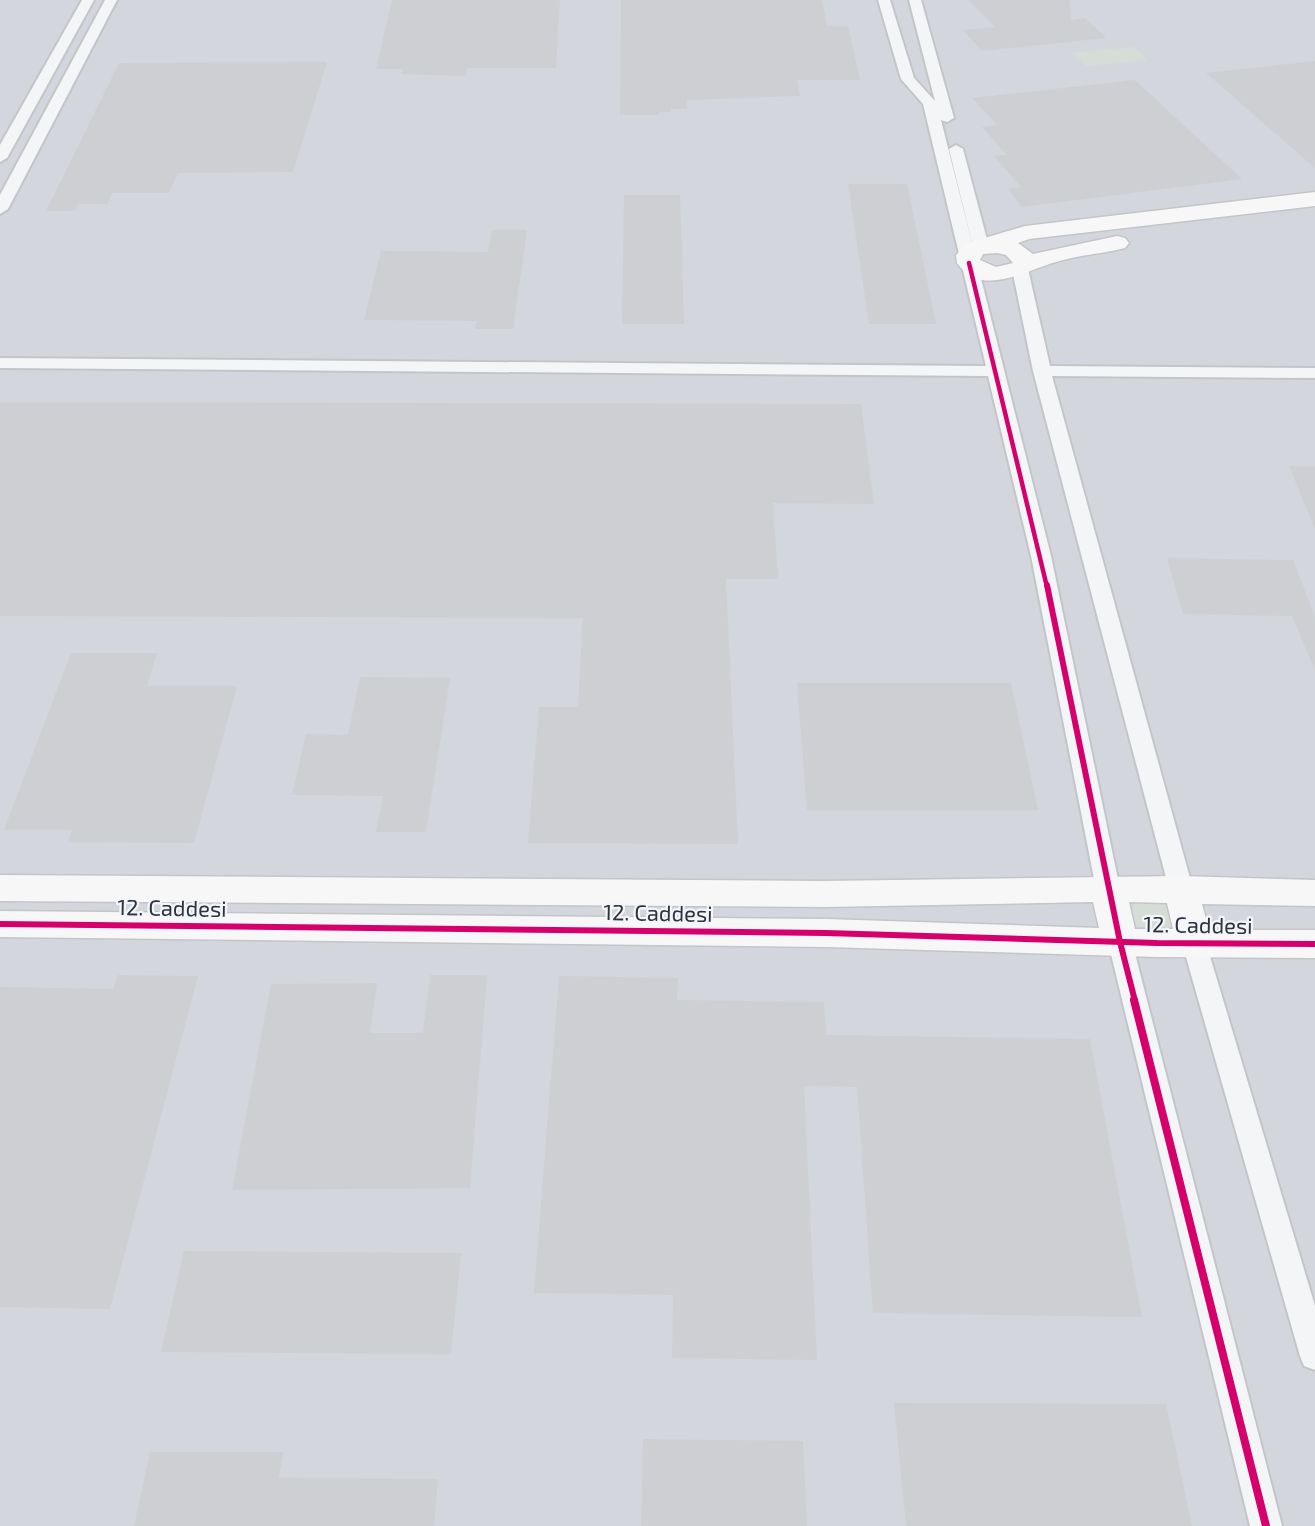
<svg xmlns="http://www.w3.org/2000/svg" width="1315" height="1526" font-family="'Exo 2',sans-serif">
  <style>
    .built { fill: #d4d6dd }
    .green { fill: #d6ddd6 }
    .building { fill: #cdcfd2 }
    .lines { fill: none; stroke-linecap: round; stroke-linejoin: round }
    .street-casing { stroke: #c3c5c8; stroke-width: 4 }
    .secondary-casing { stroke: #c3c5c8; stroke-width: 3 }
    .street { fill: #f4f5f6; fill-rule: evenodd }
    .secondary { fill: #f7f7f8; fill-rule: evenodd }
    .cycleway-far2-casing { stroke: #f3f5f8; stroke-width: 8 }
    .cycleway-far1-casing { stroke: #f3f5f8; stroke-width: 10 }
    .cycleway-casing { stroke: #f3f5f8; stroke-width: 11 }
    .cycleway-far2 { stroke: #d6006c; stroke-width: 4.5 }
    .cycleway-far1 { stroke: #d6006c; stroke-width: 6 }
    .cycleway { stroke: #d6006c; stroke-width: 8 }
    .labels { text-anchor: middle; stroke-width: 4.5; stroke-linejoin: round; paint-order: stroke }
    .street-label { font-size: 22px; fill: #2c3442; stroke: #f3f5f8 }
  </style>
  <rect width="100%" height="100%" fill="#e5e7ea"/>
  <rect class="built" x="0" y="0" width="1315" height="1526"/>
  <g class="green">
    <polygon points="1134,47 1148,60 1086,66 1072,53"/>
    <polygon points="1156,900 1168,907 1175,922 1168,930 1148,931 1136,925 1130,910 1136,902"/>
  </g>
  <g class="building">
    <polygon points="392,0 560,0 556,68 467,68 466,76 402,74 403,69 376,69"/>
    <polygon points="621,0 822,0 827,26 848,26 860,80 797,80 800,96 687,100 687,109 671,109 671,112 659,112 659,115 620,115"/>
    <polygon points="968,0 1070,0 1071,20 1085,18 1106,38 982,51 963,30 995,27"/>
    <polygon points="1315,61 1315,168 1206,73"/>
    <polygon points="327,62 293,172 178,173 169,193 112,193 107,204 78,204 75,211 46,211 119,63"/>
    <polygon points="1135,80 1242,179 1022,207 1008,189 1021,187 994,156 1007,155 982,127 997,125 972,98"/>
    <polygon points="848,184 907,184 936,324 869,324"/>
    <polygon points="624,195 680,195 684,324 622,324"/>
    <polygon points="492,230 527,230 513,329 475,329 477,321 364,320 381,251 488,252"/>
    <polygon points="0,402 861,404 874,504 773,503 778,579 726,579 738,844 528,843 539,707 578,707 583,618 0,616"/>
    <polygon points="1289,466 1315,466 1315,529"/>
    <polygon points="1167,558 1293,560 1315,617 1315,670 1292,616 1183,614"/>
    <polygon points="71,653 157,653 147,686 237,686 194,843 68,842 72,830 4,830"/>
    <polygon points="360,677 450,678 426,832 376,832 383,796 292,795 306,734 348,735"/>
    <polygon points="797,683 1011,683 1038,810 807,810"/>
    <polygon points="118,975 198,976 110,1309 0,1307 0,987 113,989"/>
    <polygon points="430,975 487,975 470,1188 232,1190 271,984 377,983 370,1033 423,1033"/>
    <polygon points="559,976 678,978 677,1000 824,1002 826,1035 1090,1039 1142,1317 873,1313 857,1087 804,1086 817,1360 672,1358 673,1295 534,1293"/>
    <polygon points="184,1251 461,1253 451,1354 161,1352"/>
    <polygon points="894,1403 1166,1404 1192,1526 906,1526"/>
    <polygon points="643,1439 803,1441 807,1526 641,1526"/>
    <polygon points="150,1452 283,1452 279,1478 438,1479 434,1526 134,1526"/>
  </g>
  <g class="lines">
    <g class="street-casing">
      <g id="street">
        <polygon points="82,0 94,0 7,158 0,162 0,145"/>
        <polygon points="105,0 117,0 8,209 0,214 0,195"/>
        <polygon points="878,0 890,0 914,78 935,101 909,0 921,0 954,118 947,122 941,120 1051,556 1120,889 1117,895 1108,898 1099,895 1096,889 1031,556 988,376 0,368 0,358 986,366 923,104 901,79"/>
        <polygon points="956,145 963,149 989,247 987,250 975,250 973,247 949,149"/>
        <polygon points="1020,264 1028,269 1050,366 1315,368 1315,378 1052,376 1193,889 1190,895 1181,898 1172,895 1169,889 1033,371 1012,269"/>
        <polygon points="1120,933 1129,935 1132,942 1282,1526 1250,1526 1108,942 1111,935"/>
        <polygon points="1194,934 1203,936 1206,943 1315,1306 1315,1370 1304,1366 1300,1356 1182,943 1185,936"/>
      </g>
    </g>
    <g class="secondary-casing">
      <g id="secondary">
        <path d="M1315,192V206L1029,239L1018,243L1033,254L1117,236L1125,238L1129,243L1125,248C1102,254 1078,255 1056,262C1026,270 982,299 957,263L956,255L968,243L1025,226ZM997,253L1006,255L1013,263L996,267L980,260L983,254Z"/>
        <path d="M0,875L824,881L1181,876L1315,880V906L1202,904L1209,930H1315V958L1157,957L826,947L0,937V911L826,919L1099,928L1093,902L824,907L0,901ZM1129,902L1167,903L1173,929H1135Z"/>
      </g>
    </g>
    <use href="#street" class="street"/>
    <use href="#secondary" class="secondary"/>
    <g class="cycleway-far2-casing">
      <polyline id="cycleway-far2" points="969,263 1047,587"/>
    </g>
    <g class="cycleway-far1-casing">
      <g id="cycleway-far1">
        <polyline points="1047,585 1120,942 1135,1001"/>
        <polyline points="0,924 826,933 1157,943 1315,944"/>
      </g>
    </g>
    <g class="cycleway-casing">
      <polyline id="cycleway" points="1134,1000 1266,1526"/>
    </g>
    <use href="#cycleway-far2" class="cycleway-far2"/>
    <use href="#cycleway-far1" class="cycleway-far1"/>
    <use href="#cycleway" class="cycleway"/>
  </g>
  <g class="labels">
    <g class="street-label">
      <text transform="translate(172 908) rotate(1)" y="8">12. Caddesi</text>
      <text transform="translate(658 913) rotate(1)" y="8">12. Caddesi</text>
      <text transform="translate(1198 925) rotate(1)" y="8">12. Caddesi</text>
    </g>
  </g>
</svg>
